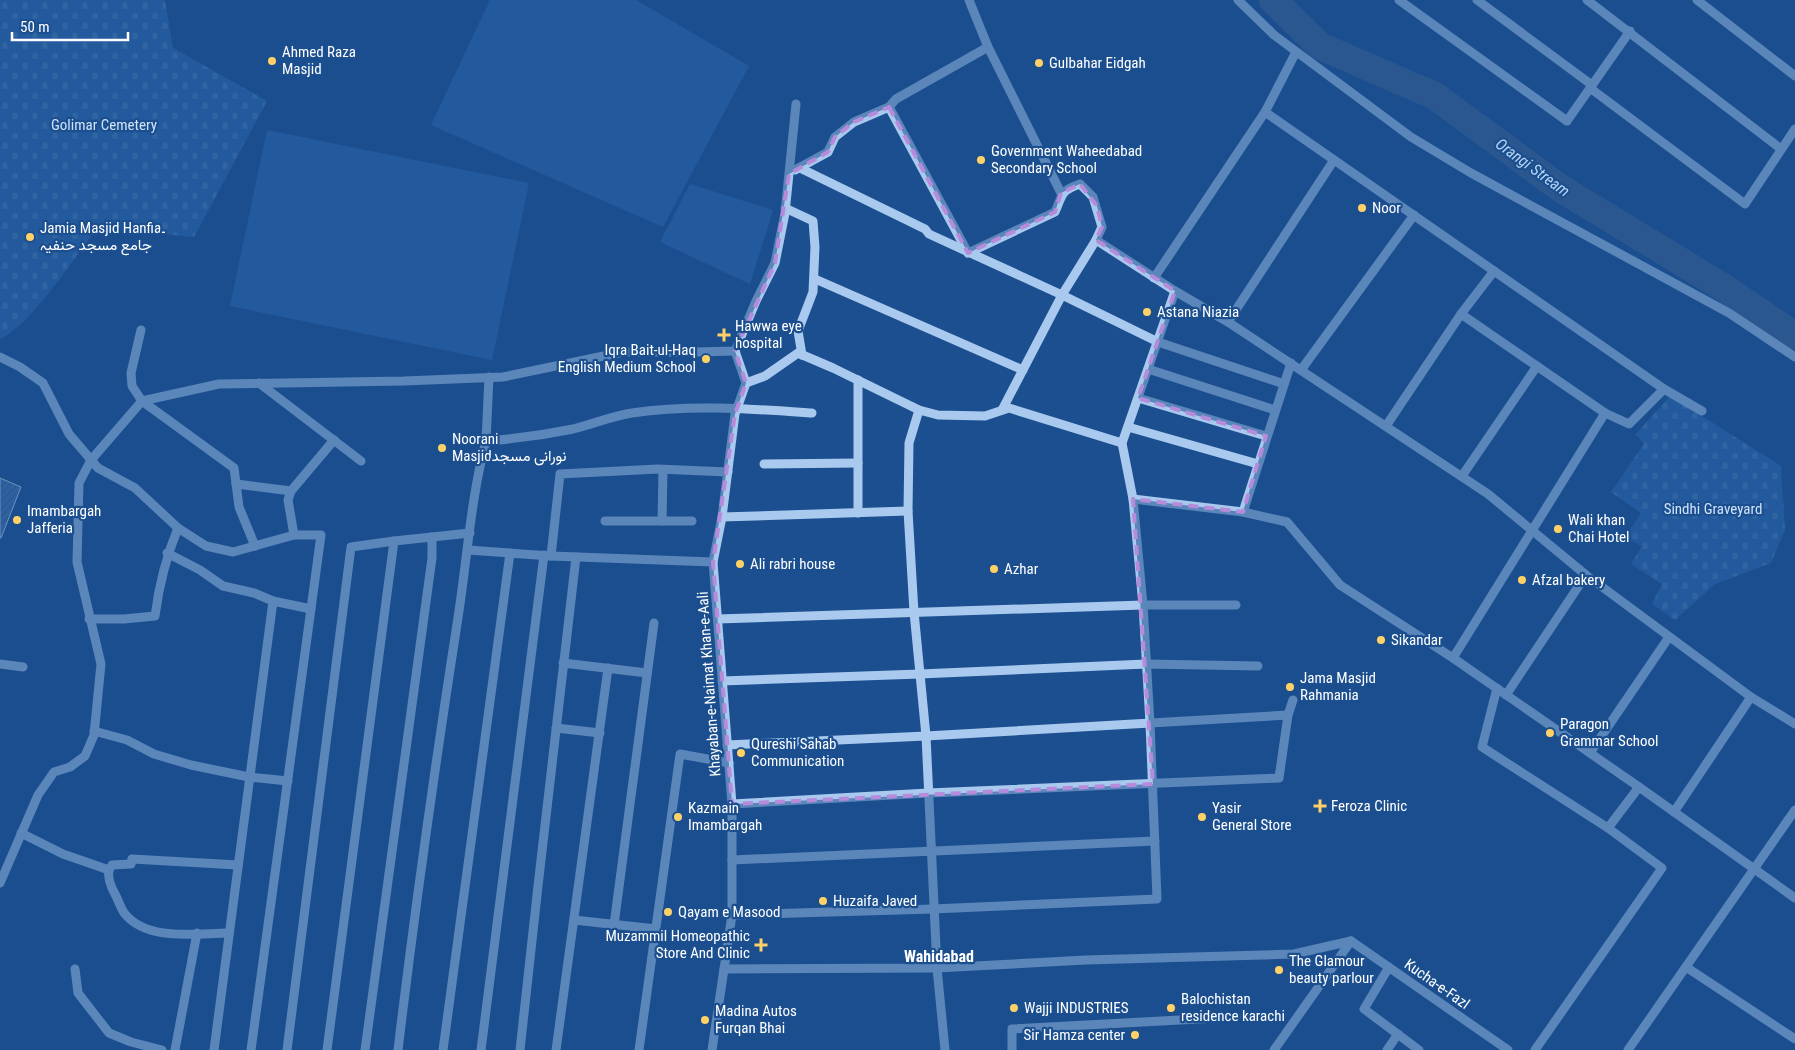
<svg xmlns="http://www.w3.org/2000/svg" width="1795" height="1050" font-family="'Roboto Condensed',Vazirmatn,sans-serif">
  <style>
    .cemetery { fill: url(#cemetery-stones) }
    .park { fill: #2e69ad }
    .lines { fill: none; stroke-linecap: round; stroke-linejoin: round }
    .river { stroke: #3c6290; stroke-width: 28 }
    .building { fill: url(#building-hatch); stroke: #cfe3fa }
    .minor { stroke: #a9c9ee; stroke-width: 9 }
    .marked { fill: none; stroke: #b68bdc; stroke-width: 4; stroke-dasharray: 10 6; stroke-linejoin: round }
    .poi-dot { fill: #ffd166; stroke: #1b4f8f; stroke-width: 2 }
    .labels { text-anchor: middle; stroke-width: 4.5; stroke-linejoin: round; paint-order: stroke }
    .poi-label { font-size: 15px; fill: #fff; stroke: #1b4f8f; text-anchor: start }
    .park-label { font-size: 15px; fill: #cfe3fa; stroke: #1b4f8f }
    .street-label { font-size: 15px; fill: #fff; stroke: #1b4f8f }
    .water-label { font-size: 16px; font-style: italic; fill: #b5d3f5; stroke: #1b4f8f }
    .neighbourhood-label { font-size: 16px; font-weight: bold; fill: #fff; stroke: #1b4f8f }
  </style>
  <defs>
    <pattern id="cemetery-stones" width="16" height="16" patternUnits="userSpaceOnUse" patternTransform="scale(1.25)"><rect width="16" height="16" fill="#2e69ad"/><path d="M2 7V4a2 2 0 0 1 4 0v3zM10 15v-3a2 2 0 0 1 4 0v3z" fill="#4d80b9"/></pattern>
    <pattern id="building-hatch" width="6" height="6" patternUnits="userSpaceOnUse" patternTransform="scale(1.25)"><rect width="6" height="6" fill="#4478b7"/><path d="M-1 1l2-2M0 6l6-6M5 7l2-2" fill="none" stroke="#486282"/></pattern>
  </defs>
  <rect width="100%" height="100%" fill="#1b4f8f"/>
  <g class="cemetery">
    <path d="M0,0H165L173,48L267,101L194,237L97,228C73,259 33,323 0,339Z"/>
    <polygon points="1670,396 1781,466 1785,530 1771,563 1715,584 1675,620 1652,604 1662,584 1631,564 1642,546 1625,537 1641,513 1611,492 1644,444 1636,434"/>
  </g>
  <g class="park">
    <polygon points="490,0 636,0 749,66 663,227 431,125"/>
    <polygon points="267,130 529,183 492,360 230,306"/>
    <polygon points="690,184 773,210 750,284 660,242"/>
  </g>
  <g class="lines">
    <polyline class="river" points="1273,0 1320,46 1435,96 1560,188 1726,289 1795,336"/>
  </g>
  <polygon class="building" points="0,478 21,487 1,538 0,538"/>
  <g class="lines">
    <g class="minor">
      <polyline points="969,0 988,47 1061,193"/>
      <polyline points="1238,0 1274,35 1411,137 1471,173 1729,313 1795,357"/>
      <polyline points="1399,0 1567,121 1630,31"/>
      <polyline points="1477,0 1592,85"/>
      <polyline points="1587,0 1781,149"/>
      <polyline points="1697,0 1795,76"/>
      <polyline points="1590,88 1745,204 1795,129"/>
      <path d="M889,107L968,253L1055,212C1063,194 1060,191 1080,184L1093,197L1102,227L1096,240L1062,295L1002,410"/>
      <polyline points="1265,112 1664,389 1702,411"/>
      <polyline points="800,168 925,229 929,234 1062,295 1158,342 1284,384"/>
      <polyline points="795,170 828,152 835,137 854,122 889,107 896,99 988,47"/>
      <polyline points="785,208 813,221 815,247 813,292 798,331 802,355"/>
      <polyline points="1096,240 1175,291 1228,322 1488,494 1586,575 1751,697 1795,724"/>
      <polyline points="1154,278 1265,112 1296,52"/>
      <polyline points="815,279 1023,370"/>
      <polyline points="1461,314 1605,413 1629,424 1664,389"/>
      <polyline points="1228,322 1334,160"/>
      <polyline points="141,330 131,373 132,386 142,401 234,468 239,507 255,546"/>
      <polyline points="0,357 20,367 43,383 69,434 98,468 135,488 178,528 206,546 233,552 294,535 321,535 251,1050"/>
      <polyline points="1148,369 1275,410"/>
      <polyline points="1301,370 1414,215"/>
      <polyline points="858,380 858,513"/>
      <polyline points="259,383 361,461"/>
      <polyline points="746,383 765,376 798,353 833,368 919,410 938,415 985,416 1009,408 1122,443"/>
      <polyline points="1138,398 1266,436"/>
      <polyline points="919,410 909,443 908,511 914,612 926,736 937,968 945,1050"/>
      <polyline points="1386,426 1461,314 1494,271"/>
      <polyline points="1128,427 1258,464"/>
      <polyline points="486,441 489,377"/>
      <polyline points="764,464 858,463"/>
      <polyline points="1462,476 1537,366"/>
      <polyline points="236,484 291,491"/>
      <polyline points="1133,499 1243,512 1287,522 1340,585 1453,658 1639,787 1795,898"/>
      <polyline points="1243,512 1291,363"/>
      <polyline points="722,517 908,511"/>
      <polyline points="605,521 692,521"/>
      <polyline points="662,521 663,470"/>
      <polyline points="294,535 288,500 291,491 334,440"/>
      <polyline points="468,550 551,556 713,562"/>
      <polyline points="167,553 200,570 223,586 254,593 273,601 311,609"/>
      <polyline points="551,556 560,474 658,469 728,472"/>
      <path d="M89,619H124L155,616C159,585 166,557 178,528"/>
      <polyline points="718,619 1143,605 1236,605"/>
      <polyline points="1453,658 1605,413"/>
      <polyline points="563,663 647,673"/>
      <polyline points="0,664 23,667"/>
      <polyline points="722,681 920,674 1146,664 1258,666"/>
      <polyline points="1497,688 1482,747 1608,828 1662,868 1535,1050"/>
      <polyline points="1506,695 1586,575"/>
      <polyline points="556,728 600,733"/>
      <polyline points="94,731 127,740 154,754 191,765 249,777 288,781"/>
      <polyline points="727,745 926,736 1288,715"/>
      <polyline points="1590,753 1669,637"/>
      <polyline points="732,804 928,793 1279,778 1288,715 1293,700"/>
      <polyline points="1674,812 1751,697"/>
      <polyline points="1608,828 1639,787"/>
      <path d="M21,833L63,854L109,870C107,879 112,889 116,896C119,902 121,909 125,914C148,942 197,933 229,933"/>
      <polyline points="732,860 1155,841"/>
      <polyline points="109,870 112,865 131,864 132,859 238,865"/>
      <polyline points="0,883 38,795 54,772 70,767 85,756 94,735 101,664 77,562 79,483 91,460 142,401 219,384 404,381 503,377 623,352 696,352 735,351 756,301 775,263 785,213 796,104"/>
      <polyline points="732,915 933,909 1157,899 1150,723 1143,605 1133,499 1122,443 1175,291"/>
      <polyline points="574,920 656,929"/>
      <polyline points="614,925 654,623"/>
      <polyline points="1351,941 1508,1050"/>
      <polyline points="1389,967 1364,1009 1419,1050"/>
      <polyline points="1686,967 1795,1039"/>
      <polyline points="75,969 78,993 109,1033 131,1042 162,1050"/>
      <polyline points="724,969 937,968 1086,960 1294,954 1351,941"/>
      <polyline points="175,1050 197,933"/>
      <polyline points="214,1050 273,601"/>
      <polyline points="287,1050 351,547 394,541"/>
      <polyline points="327,1050 394,541 470,533"/>
      <polyline points="365,1050 432,558 432,537"/>
      <path d="M398,1050C415,908 435,766 457,624C467,563 470,501 486,441C515,439 544,435 573,429C593,424 612,416 632,413C692,404 752,409 812,413"/>
      <polyline points="443,1050 510,553"/>
      <polyline points="481,1050 544,555"/>
      <polyline points="520,1050 538,886 576,557"/>
      <polyline points="556,1050 608,668"/>
      <polyline points="639,1050 680,754 729,763"/>
      <polyline points="712,1050 732,915 732,804 713,562 722,517 735,414 746,383 735,351"/>
      <polyline points="1012,1050 1012,1029 1236,1017"/>
      <polyline points="1274,1050 1351,941"/>
      <polyline points="1387,1050 1398,1034"/>
      <polyline points="1628,1050 1795,810"/>
    </g>
  </g>
  <path d="M0 0H1795V1050H0ZM889,107L968,253L1055,212L1061,193L1080,184L1097,206L1102,227L1096,240L1175,291L1138,398L1266,436L1243,512L1133,499L1153,784L732,804L713,562L735,414L746,383L735,351L775,263L789,174L828,152L835,137L854,122Z" fill="#1b4f8f" fill-opacity=".55" fill-rule="evenodd"/>
  <path class="marked" d="M889,107L968,253L1055,212L1061,193L1080,184L1097,206L1102,227L1096,240L1175,291L1138,398L1266,436L1243,512L1133,499L1153,784L732,804L713,562L735,414L746,383L735,351L775,263L789,174L828,152L835,137L854,122Z"/>
  <g class="poi-dot">
    <circle cx="272" cy="61" r="5"/>
    <circle cx="1039" cy="63" r="5"/>
    <circle cx="981" cy="160" r="5"/>
    <circle cx="1362" cy="208" r="5"/>
    <circle cx="30" cy="237" r="5"/>
    <circle cx="1147" cy="312" r="5"/>
    <path d="M721.5 327.5h5v5h5v5h-5v5h-5v-5h-5v-5h5z"/>
    <circle cx="706" cy="359" r="5"/>
    <circle cx="442" cy="448" r="5"/>
    <circle cx="17" cy="520" r="5"/>
    <circle cx="1558" cy="529" r="5"/>
    <circle cx="740" cy="564" r="5"/>
    <circle cx="994" cy="569" r="5"/>
    <circle cx="1522" cy="580" r="5"/>
    <circle cx="1381" cy="640" r="5"/>
    <circle cx="1290" cy="687" r="5"/>
    <circle cx="1550" cy="733" r="5"/>
    <circle cx="741" cy="753" r="5"/>
    <path d="M1317.5 798.5h5v5h5v5h-5v5h-5v-5h-5v-5h5z"/>
    <circle cx="678" cy="817" r="5"/>
    <circle cx="1202" cy="817" r="5"/>
    <circle cx="823" cy="901" r="5"/>
    <circle cx="668" cy="912" r="5"/>
    <path d="M758.5 937.5h5v5h5v5h-5v5h-5v-5h-5v-5h5z"/>
    <circle cx="1279" cy="970" r="5"/>
    <circle cx="1014" cy="1008" r="5"/>
    <circle cx="1171" cy="1008" r="5"/>
    <circle cx="705" cy="1020" r="5"/>
    <circle cx="1135" cy="1035" r="5"/>
  </g>
  <g class="labels">
    <g class="poi-label">
      <text x="282" y="57">Ahmed Raza<tspan x="282" dy="17">Masjid</tspan></text>
      <text x="1049" y="68">Gulbahar Eidgah</text>
      <text x="991" y="156">Government Waheedabad<tspan x="991" dy="17">Secondary School</tspan></text>
      <text x="1372" y="213">Noor</text>
      <text x="40" y="233">Jamia Masjid Hanfia۔<tspan x="40" dy="17">جامع مسجد حنفیہ</tspan></text>
      <text x="1157" y="317">Astana Niazia</text>
      <text x="735" y="331">Hawwa eye<tspan x="735" dy="17">hospital</tspan></text>
      <text x="696" y="355" text-anchor="end">Iqra Bait-ul-Haq<tspan x="696" dy="17">English Medium School</tspan></text>
      <text x="452" y="444">Noorani<tspan x="452" dy="17">Masjidنورانی مسجد</tspan></text>
      <text x="27" y="516">Imambargah<tspan x="27" dy="17">Jafferia</tspan></text>
      <text x="1568" y="525">Wali khan<tspan x="1568" dy="17">Chai Hotel</tspan></text>
      <text x="750" y="569">Ali rabri house</text>
      <text x="1004" y="574">Azhar</text>
      <text x="1532" y="585">Afzal bakery</text>
      <text x="1391" y="645">Sikandar</text>
      <text x="1300" y="683">Jama Masjid<tspan x="1300" dy="17">Rahmania</tspan></text>
      <text x="1560" y="729">Paragon<tspan x="1560" dy="17">Grammar School</tspan></text>
      <text x="751" y="749">Qureshi Sahab<tspan x="751" dy="17">Communication</tspan></text>
      <text x="1331" y="811">Feroza Clinic</text>
      <text x="688" y="813">Kazmain<tspan x="688" dy="17">Imambargah</tspan></text>
      <text x="1212" y="813">Yasir<tspan x="1212" dy="17">General Store</tspan></text>
      <text x="833" y="906">Huzaifa Javed</text>
      <text x="678" y="917">Qayam e Masood</text>
      <text x="750" y="941" text-anchor="end">Muzammil Homeopathic<tspan x="750" dy="17">Store And Clinic</tspan></text>
      <text x="1289" y="966">The Glamour<tspan x="1289" dy="17">beauty parlour</tspan></text>
      <text x="1181" y="1004">Balochistan<tspan x="1181" dy="17">residence karachi</tspan></text>
      <text x="1024" y="1013">Wajji INDUSTRIES</text>
      <text x="715" y="1016">Madina Autos<tspan x="715" dy="17">Furqan Bhai</tspan></text>
      <text x="1125" y="1040" text-anchor="end">Sir Hamza center</text>
    </g>
    <g class="park-label">
      <text x="104" y="130">Golimar Cemetery</text>
      <text x="1713" y="514">Sindhi Graveyard</text>
    </g>
    <g class="street-label">
      <text transform="translate(709 684) rotate(-94)" y="5">Khayaban-e-Naimat Khan-e-Aali</text>
      <text transform="translate(1437 984) rotate(35)" y="5">Kucha-e-Fazl</text>
    </g>
    <g class="water-label">
      <text transform="translate(1533 167) rotate(36)" y="6">Orangi Stream</text>
    </g>
    <g class="neighbourhood-label">
      <text x="939" y="962">Wahidabad</text>
    </g>
  </g>
  <path d="M12 32v8h116v-8" fill="none" stroke="#ffffff" stroke-width="2.5"/>
  <text x="20" y="32" font-size="15" fill="#ffffff" stroke="#1b4f8f" stroke-width="4" paint-order="stroke">50 m</text>
</svg>
